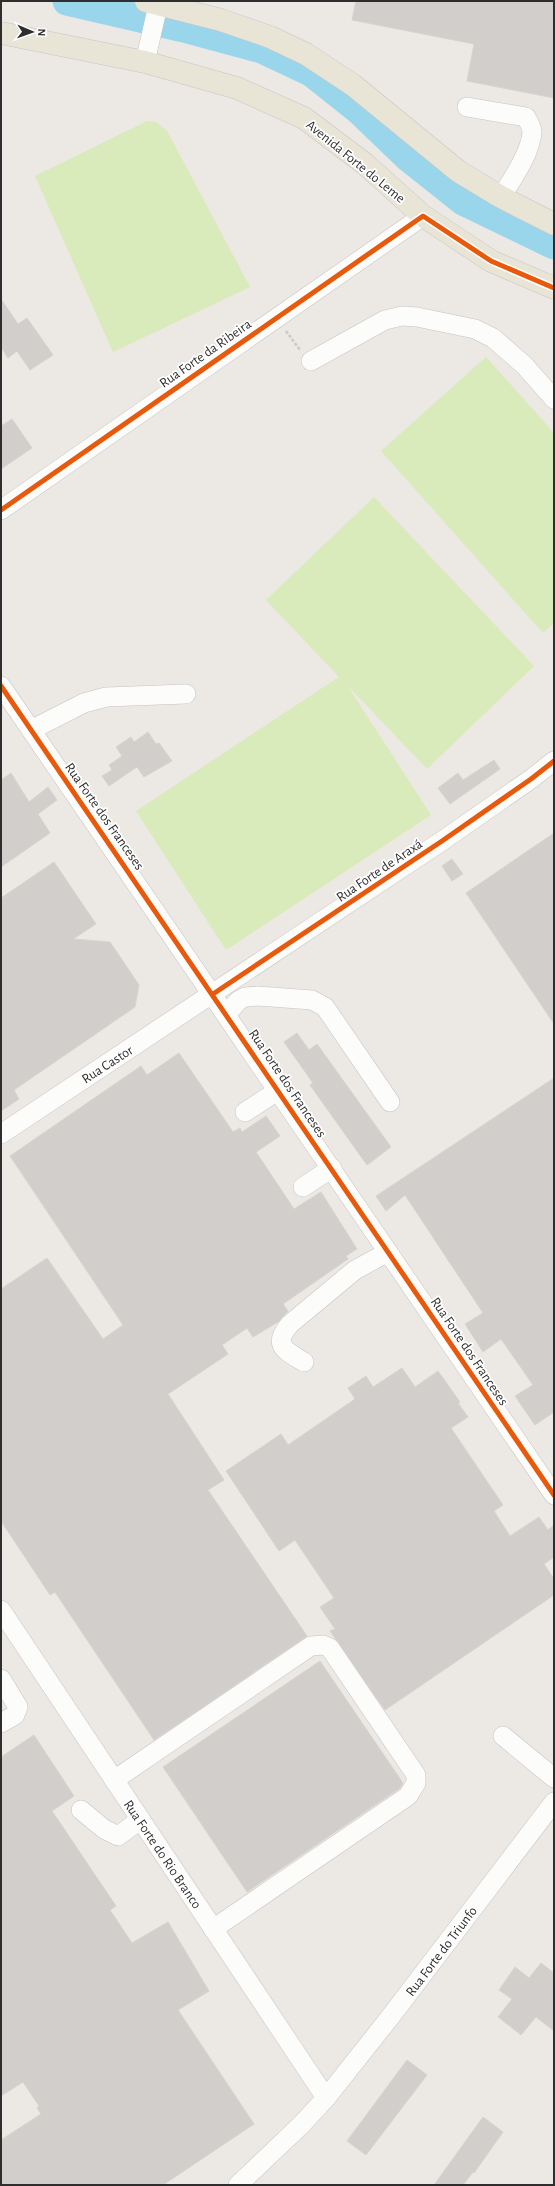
<svg xmlns="http://www.w3.org/2000/svg" width="555" height="2186" font-family="'Alegreya Sans',sans-serif">
  <style>
    .pitch { fill: #d9eabb }
    .lines { fill: none; stroke-linecap: round; stroke-linejoin: round }
    .river { stroke: #99d6ec; stroke-width: 29 }
    .building { fill: #d1cecb; stroke: #d7d4d0 }
    .minor-casing { stroke: #c5c4c5; stroke-width: 20 }
    .major-casing { stroke: #c6c5c4; stroke-width: 23 }
    .path { stroke: #c9c9c8; stroke-width: 2.5; stroke-dasharray: 3 2; stroke-linecap: butt }
    .minor { stroke: #fcfcfb; stroke-width: 19 }
    .major { stroke: #e8e4d6; stroke-width: 22 }
    .cycleway-casing { stroke: #fff; stroke-width: 8 }
    .cycleway { stroke: #e8590c; stroke-width: 5 }
    .labels { text-anchor: middle; stroke-width: 3.5; stroke-linejoin: round; paint-order: stroke }
    .street-label { font-size: 14px; fill: #2e2e2e; stroke: #fff }
  </style>
  <rect width="100%" height="100%" fill="#ece8e4"/>
  <g class="pitch">
    <polygon points="147,121 156,122 167,131 250,287 113,352 35,176"/>
    <polygon points="486,357 554,433 554,623 543,633 381,451"/>
    <polygon points="374,497 534,666 427,769 347,685 431,815 226,950 136,811 339,677 266,600"/>
  </g>
  <g class="lines">
    <polyline class="river" points="67,1 184,28 262,49 311,72 360,111 409,158 463,201 554,245"/>
  </g>
  <g class="building">
    <polygon points="356,1 554,1 554,98 467,81 474,44 352,20"/>
    <polygon points="1,299 18,324 27,318 53,355 30,370 17,351 8,358 1,347"/>
    <polygon points="12,419 32,448 1,469 1,426"/>
    <polygon points="148,732 156,744 159,743 172,761 144,777 137,767 109,786 102,776 112,770 109,765 122,756 116,747 131,737 134,742"/>
    <polygon points="494,760 500,769 450,804 438,788 458,773 463,780"/>
    <polygon points="11,773 29,802 48,787 57,800 38,814 50,833 1,867 1,780"/>
    <polygon points="554,833 554,1024 466,893"/>
    <polygon points="452,859 463,874 452,881 442,866"/>
    <polygon points="54,862 96,924 73,939 110,942 139,985 135,1007 14,1090 19,1099 1,1111 1,898"/>
    <polygon points="297,1033 309,1050 317,1044 391,1147 367,1165 310,1085 313,1083 284,1042"/>
    <polygon points="179,1053 233,1132 240,1128 242,1132 266,1116 280,1136 256,1152 294,1209 321,1192 357,1249 346,1256 348,1259 283,1304 288,1311 278,1322 253,1337 247,1328 222,1345 228,1354 168,1394 224,1480 208,1490 307,1636 154,1740 55,1592 50,1595 1,1521 1,1289 47,1258 103,1339 123,1325 10,1156 141,1066 147,1075"/>
    <polygon points="554,1078 554,1412 535,1425 515,1396 533,1385 501,1339 483,1352 465,1324 483,1313 405,1195 386,1211 376,1196"/>
    <polygon points="402,1368 415,1387 438,1371 460,1402 458,1403 468,1417 451,1428 503,1505 494,1511 510,1536 539,1517 548,1530 554,1525 554,1557 544,1564 554,1579 554,1595 385,1710 330,1631 335,1629 320,1607 334,1598 295,1540 279,1551 226,1471 281,1434 288,1445 355,1399 348,1388 366,1376 373,1387"/>
    <polygon points="320,1661 403,1783 400,1788 247,1892 163,1767"/>
    <polygon points="34,1735 74,1796 52,1811 116,1906 110,1910 132,1943 168,1922 209,1991 178,2010 254,2124 163,2185 1,2185 1,2140 41,2114 37,2108 39,2106 23,2082 1,2096 1,1757"/>
    <polygon points="541,1963 554,1973 554,2031 536,2017 521,2035 498,2017 512,1999 499,1990 515,1967 529,1978"/>
    <polygon points="407,2060 427,2075 366,2155 347,2141"/>
    <polygon points="483,2117 503,2132 474,2173 473,2172 463,2185 434,2185"/>
  </g>
  <g class="lines">
    <g class="minor-casing">
      <g id="minor">
        <polyline points="145,62 159,1"/>
        <path d="M467,107L526,117C528,121 532,127 532,132C531,152 512,180 501,197"/>
        <polyline points="311,361 385,320 402,316 417,317 475,329 493,338 524,365 554,399"/>
        <polyline points="1,510 423,216"/>
        <polyline points="1,686 554,1495"/>
        <polyline points="31,730 84,703 106,697 186,694"/>
        <polyline points="227,1014 238,1001 245,997 258,996 312,1000 325,1007 390,1102"/>
        <polyline points="245,1112 279,1090"/>
        <polyline points="1,1134 442,841 531,779 554,761"/>
        <polyline points="303,1187 332,1168"/>
        <path d="M304,1362C284,1350 272,1345 290,1324L355,1270L388,1252"/>
        <polyline points="1,1610 326,2098"/>
        <polyline points="1,1679 18,1707 15,1715 1,1723"/>
        <polyline points="503,1736 554,1778"/>
        <polyline points="114,1780 311,1646 323,1645 330,1648 416,1775 416,1783 408,1796 213,1929"/>
        <polyline points="81,1810 104,1829 118,1836 140,1820"/>
        <polyline points="238,2185 302,2124 326,2098 391,2016 554,1802"/>
      </g>
    </g>
    <g class="major-casing">
      <g id="major">
        <polyline points="146,1 221,20 270,37 306,54 353,85 458,171 501,197 554,224"/>
        <polyline points="1,33 145,62 237,88 304,118 365,164 423,216 491,261 554,288"/>
      </g>
    </g>
    <polyline class="path" points="286,331 300,350"/>
    <use href="#minor" class="minor"/>
    <use href="#major" class="major"/>
    <g class="cycleway-casing">
      <g id="cycleway">
        <polyline points="1,510 423,216 491,261 554,288"/>
        <polyline points="1,686 554,1495"/>
        <polyline points="213,994 442,841 531,779 554,761"/>
      </g>
    </g>
    <use href="#cycleway" class="cycleway"/>
  </g>
  <g class="labels">
    <g class="street-label">
      <text transform="translate(356 161) rotate(39)" y="5">Avenida Forte do Leme</text>
      <text transform="translate(205 353) rotate(-35)" y="5">Rua Forte da Ribeira</text>
      <text transform="translate(105 816) rotate(55)" y="5">Rua Forte dos Franceses</text>
      <text transform="translate(379 870) rotate(-34)" y="5">Rua Forte de Araxá</text>
      <text transform="translate(107 1064) rotate(-33)" y="5">Rua Castor</text>
      <text transform="translate(288 1083) rotate(56)" y="5">Rua Forte dos Franceses</text>
      <text transform="translate(470 1351) rotate(56)" y="5">Rua Forte dos Franceses</text>
      <text transform="translate(163 1854) rotate(56)" y="5">Rua Forte do Rio Branco</text>
      <text transform="translate(441 1951) rotate(-53)" y="5">Rua Forte do Triunfo</text>
    </g>
  </g>
  <rect width="555" height="2186" fill="none" stroke="#2e2e2e" stroke-width="4"/>
  <g transform="translate(32 32) rotate(92)" stroke="#ffffff" stroke-width="3" paint-order="stroke">
  <path d="M0-3L7 15L0 10L-7 15Z" fill="#2e2e2e"/>
  <text y="-6" font-size="11" font-weight="bold" text-anchor="middle" fill="#2e2e2e">N</text>
  </g>
</svg>
